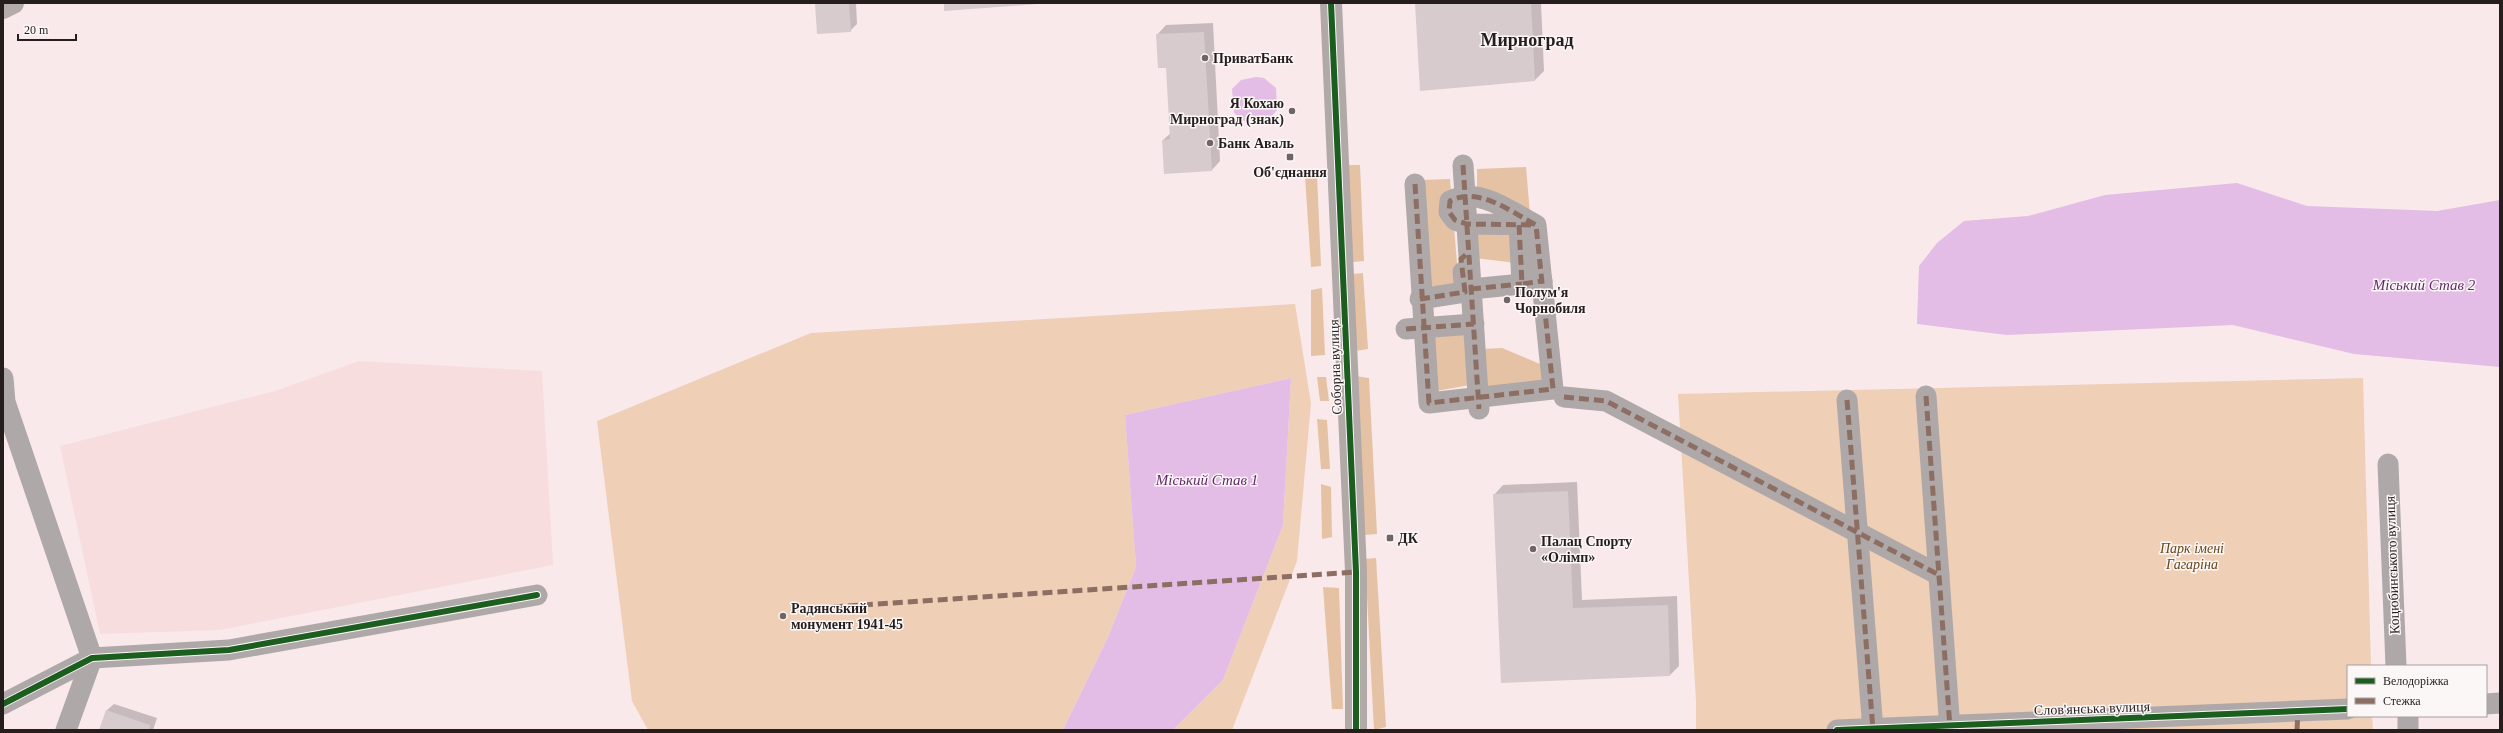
<svg xmlns="http://www.w3.org/2000/svg" width="2503" height="733" font-family="Georgia,serif">
  <style>
    .built { fill: #f8ddde }
    .green { fill: #efcfb6 }
    .forest { fill: #e6c2a5 }
    .water { fill: #e3bde5 }
    .shadow { fill: #0003 }
    .building { fill: #d7cbce }
    .lines { fill: none; stroke-linecap: round; stroke-linejoin: round }
    .street { stroke: #afa8a9; stroke-width: 21 }
    .secondary { stroke: #b1a8a8; stroke-width: 22 }
    .primary { stroke: #b5abab; stroke-width: 22 }
    .quiet { stroke: #8d6e63; stroke-width: 5; stroke-dasharray: 10 5; stroke-linecap: butt }
    .cycleway-casing { stroke: #fcf7f7; stroke-width: 8 }
    .cycleway { stroke: #1b5e20; stroke-width: 6 }
    .poi-dot { fill: #706465; stroke: #fcf7f7; stroke-width: 1.5 }
    .labels { text-anchor: middle; stroke-width: 3; stroke-linejoin: round; paint-order: stroke }
    .poi-label { font-size: 14px; font-weight: bold; fill: #261d1d; stroke: #fcf7f7; text-anchor: start }
    .street-label { font-size: 14px; fill: #261d1d; stroke: #fcf7f7 }
    .park-label { font-size: 14px; font-style: italic; fill: #67441a; stroke: #fcf7f7 }
    .water-label { font-size: 15px; font-style: italic; fill: #63296c; stroke: #fcf7f7 }
    .district-label { font-size: 18px; font-weight: bold; fill: #261d1d; stroke: #fcf7f7 }
  </style>
  <rect width="100%" height="100%" fill="#f9e9eb"/>
  <polygon class="built" points="359,361 542,371 553,565 220,630 100,634 60,446 275,391"/>
  <g class="green">
    <polygon points="1295,304 1311,403 1297,561 1232,730 1173,730 1223,680 1283,525 1291,378 1125,415 1136,567 1108,637 1063,730 648,730 632,701 597,421 811,333"/>
    <polygon points="2363,378 2371,666 2348,666 2348,716 2372,716 2373,730 1696,730 1696,701 1678,394"/>
  </g>
  <g class="forest">
    <polygon points="1346,165 1360,165 1364,261 1353,262"/>
    <polygon points="1526,167 1530,214 1477,190 1477,169"/>
    <polygon points="1317,175 1321,266 1311,267 1305,176"/>
    <polygon points="1450,179 1459,287 1427,286 1421,180"/>
    <polygon points="1516,232 1516,263 1475,258 1474,233"/>
    <polygon points="1363,273 1368,349 1355,351 1353,274"/>
    <polygon points="1322,288 1325,355 1311,356 1311,290"/>
    <polygon points="1466,332 1470,385 1436,391 1431,336"/>
    <polygon points="1502,348 1545,366 1541,383 1481,389 1482,349"/>
    <polygon points="1355,376 1369,378 1377,534 1364,535"/>
    <polygon points="1317,377 1326,377 1329,401 1320,401"/>
    <polygon points="1317,419 1327,420 1330,469 1321,469"/>
    <polygon points="1321,484 1331,487 1332,537 1322,539"/>
    <polygon points="1376,558 1386,727 1374,730 1365,559"/>
    <polygon points="1323,587 1339,588 1343,709 1332,709"/>
  </g>
  <g class="water">
    <polygon points="1256,77 1264,78 1276,88 1277,110 1267,121 1244,121 1234,113 1232,89 1241,80"/>
    <polygon points="2237,183 2307,206 2437,211 2500,200 2500,367 2354,354 2233,325 2007,335 1917,324 1919,266 1937,243 1964,221 2028,216 2105,195"/>
    <polygon points="1291,378 1283,525 1223,680 1173,730 1063,730 1108,637 1136,567 1125,415"/>
  </g>
  <g class="shadow">
    <polygon points="816,3 856,3 857,24 850,31"/>
    <polygon points="1416,3 1541,3 1544,71 1535,80"/>
    <polygon points="1213,23 1220,161 1211,171 1163,140 1171,133 1167,67 1157,35 1166,25"/>
    <polygon points="1577,482 1582,600 1677,596 1679,666 1670,675 1502,682 1494,495 1503,485"/>
    <polygon points="114,704 157,718 153,730 100,730 106,711"/>
  </g>
  <g class="building">
    <polygon points="815,3 849,3 851,32 817,34"/>
    <polygon points="944,3 1038,3 1038,4 944,11"/>
    <polygon points="1415,3 1531,3 1535,81 1420,91"/>
    <polygon points="1204,32 1212,171 1164,174 1162,140 1170,139 1166,68 1158,68 1156,34"/>
    <polygon points="1568,491 1573,608 1668,605 1670,676 1501,683 1493,494"/>
    <polygon points="106,710 150,725 149,730 99,730"/>
  </g>
  <g class="lines">
    <g class="street">
      <polyline points="1463,165 1479,409"/>
      <path d="M1415,184L1429,403L1553,389L1536,225C1511,212 1479,186 1450,201L1449,212L1455,220L1467,224L1536,225"/>
      <polyline points="1519,225 1522,284 1542,281"/>
      <polyline points="1471,289 1522,284"/>
      <polyline points="1420,299 1465,292 1463,272"/>
      <polyline points="1406,329 1474,324"/>
      <polyline points="3,378 5,402 92,658 66,730"/>
      <polyline points="1926,396 1950,730"/>
      <polyline points="1564,397 1606,401 1939,575"/>
      <polyline points="1847,400 1873,730"/>
      <polyline points="2388,464 2396,666"/>
      <polyline points="3,704 92,658 229,650 537,595"/>
      <polyline points="2486,704 2500,703"/>
      <polyline points="2408,716 2408,730"/>
      <polyline points="1837,730 2348,709"/>
    </g>
    <polyline class="secondary" points="1331,3 1356,572 1356,730"/>
    <polyline class="primary" points="3,8 13,3"/>
    <g class="quiet">
      <polyline points="1463,165 1479,409"/>
      <path d="M1415,184L1429,403L1553,389L1536,225C1511,212 1479,186 1450,201L1449,212L1455,220L1467,224L1536,225"/>
      <polyline points="1519,225 1522,284 1542,281"/>
      <polyline points="1471,289 1522,284"/>
      <polyline points="1420,299 1465,292 1461,259 1469,252"/>
      <polyline points="1406,329 1474,324"/>
      <polyline points="1926,396 1950,728"/>
      <polyline points="1564,397 1606,401 1939,575"/>
      <polyline points="1847,400 1873,730"/>
      <polyline points="803,609 1356,572"/>
      <polyline points="2297,730 2298,711"/>
    </g>
    <g class="cycleway-casing">
      <g id="cycleway">
        <polyline points="1331,3 1356,572 1356,730"/>
        <polyline points="3,704 92,658 229,650 537,595"/>
        <polyline points="1837,730 2348,709"/>
      </g>
    </g>
    <use href="#cycleway" class="cycleway"/>
  </g>
  <g class="poi-dot">
    <circle cx="1205" cy="58" r="4"/>
    <circle cx="1292" cy="111" r="4"/>
    <circle cx="1210" cy="143" r="4"/>
    <rect x="1286" y="153" width="8" height="8" rx="2"/>
    <circle cx="1507" cy="300" r="4"/>
    <rect x="1386" y="534" width="8" height="8" rx="2"/>
    <circle cx="1533" cy="549" r="4"/>
    <circle cx="783" cy="616" r="4"/>
  </g>
  <g class="labels">
    <g class="poi-label">
      <text x="1213" y="63">ПриватБанк</text>
      <text x="1284" y="108" text-anchor="end">Я Кохаю<tspan x="1284" dy="16">Мирноград (знак)</tspan></text>
      <text x="1218" y="148">Банк Аваль</text>
      <text x="1290" y="177" text-anchor="middle">Об'єднання</text>
      <text x="1515" y="297">Полум'я<tspan x="1515" dy="16">Чорнобиля</tspan></text>
      <text x="1398" y="543">ДК</text>
      <text x="1541" y="546">Палац Спорту<tspan x="1541" dy="16">«Олімп»</tspan></text>
      <text x="791" y="613">Радянський<tspan x="791" dy="16">монумент 1941-45</tspan></text>
    </g>
    <g class="street-label">
      <text transform="translate(1335 367) rotate(-92)" y="5">Соборна вулиця</text>
      <text transform="translate(2392 565) rotate(-92)" y="5">Коцюбинського вулиця</text>
      <text transform="translate(2092 708) rotate(-2)" y="5">Слов'янська вулиця</text>
    </g>
    <g class="park-label">
      <text x="2192" y="553">Парк імені<tspan x="2192" dy="16">Гагаріна</tspan></text>
    </g>
    <g class="water-label">
      <text x="2424" y="290">Міський Став 2</text>
      <text x="1207" y="485">Міський Став 1</text>
    </g>
    <g class="district-label">
      <text x="1527" y="46">Мирноград</text>
    </g>
  </g>
  <rect width="2503" height="733" fill="none" stroke="#261d1d" stroke-width="8"/>
  <rect x="2347" y="665" width="140" height="52" fill="#fcf7f7" stroke="#a6a0a0"/>
  <rect x="2355" y="678" width="20" height="6" fill="#1b5e20" stroke="#a6a0a0"/>
  <text x="2383" y="685" font-size="12" fill="#261d1d">Велодоріжка</text>
  <rect x="2355" y="698" width="20" height="6" fill="#8d6e63" stroke="#a6a0a0"/>
  <text x="2383" y="705" font-size="12" fill="#261d1d">Стежка</text>
  <path d="M18 34v6h58v-6" fill="none" stroke="#261d1d" stroke-width="2"/>
  <text x="24" y="34" font-size="12" fill="#261d1d" stroke="#fcf7f7" stroke-width="3" paint-order="stroke">20 m</text>
</svg>
